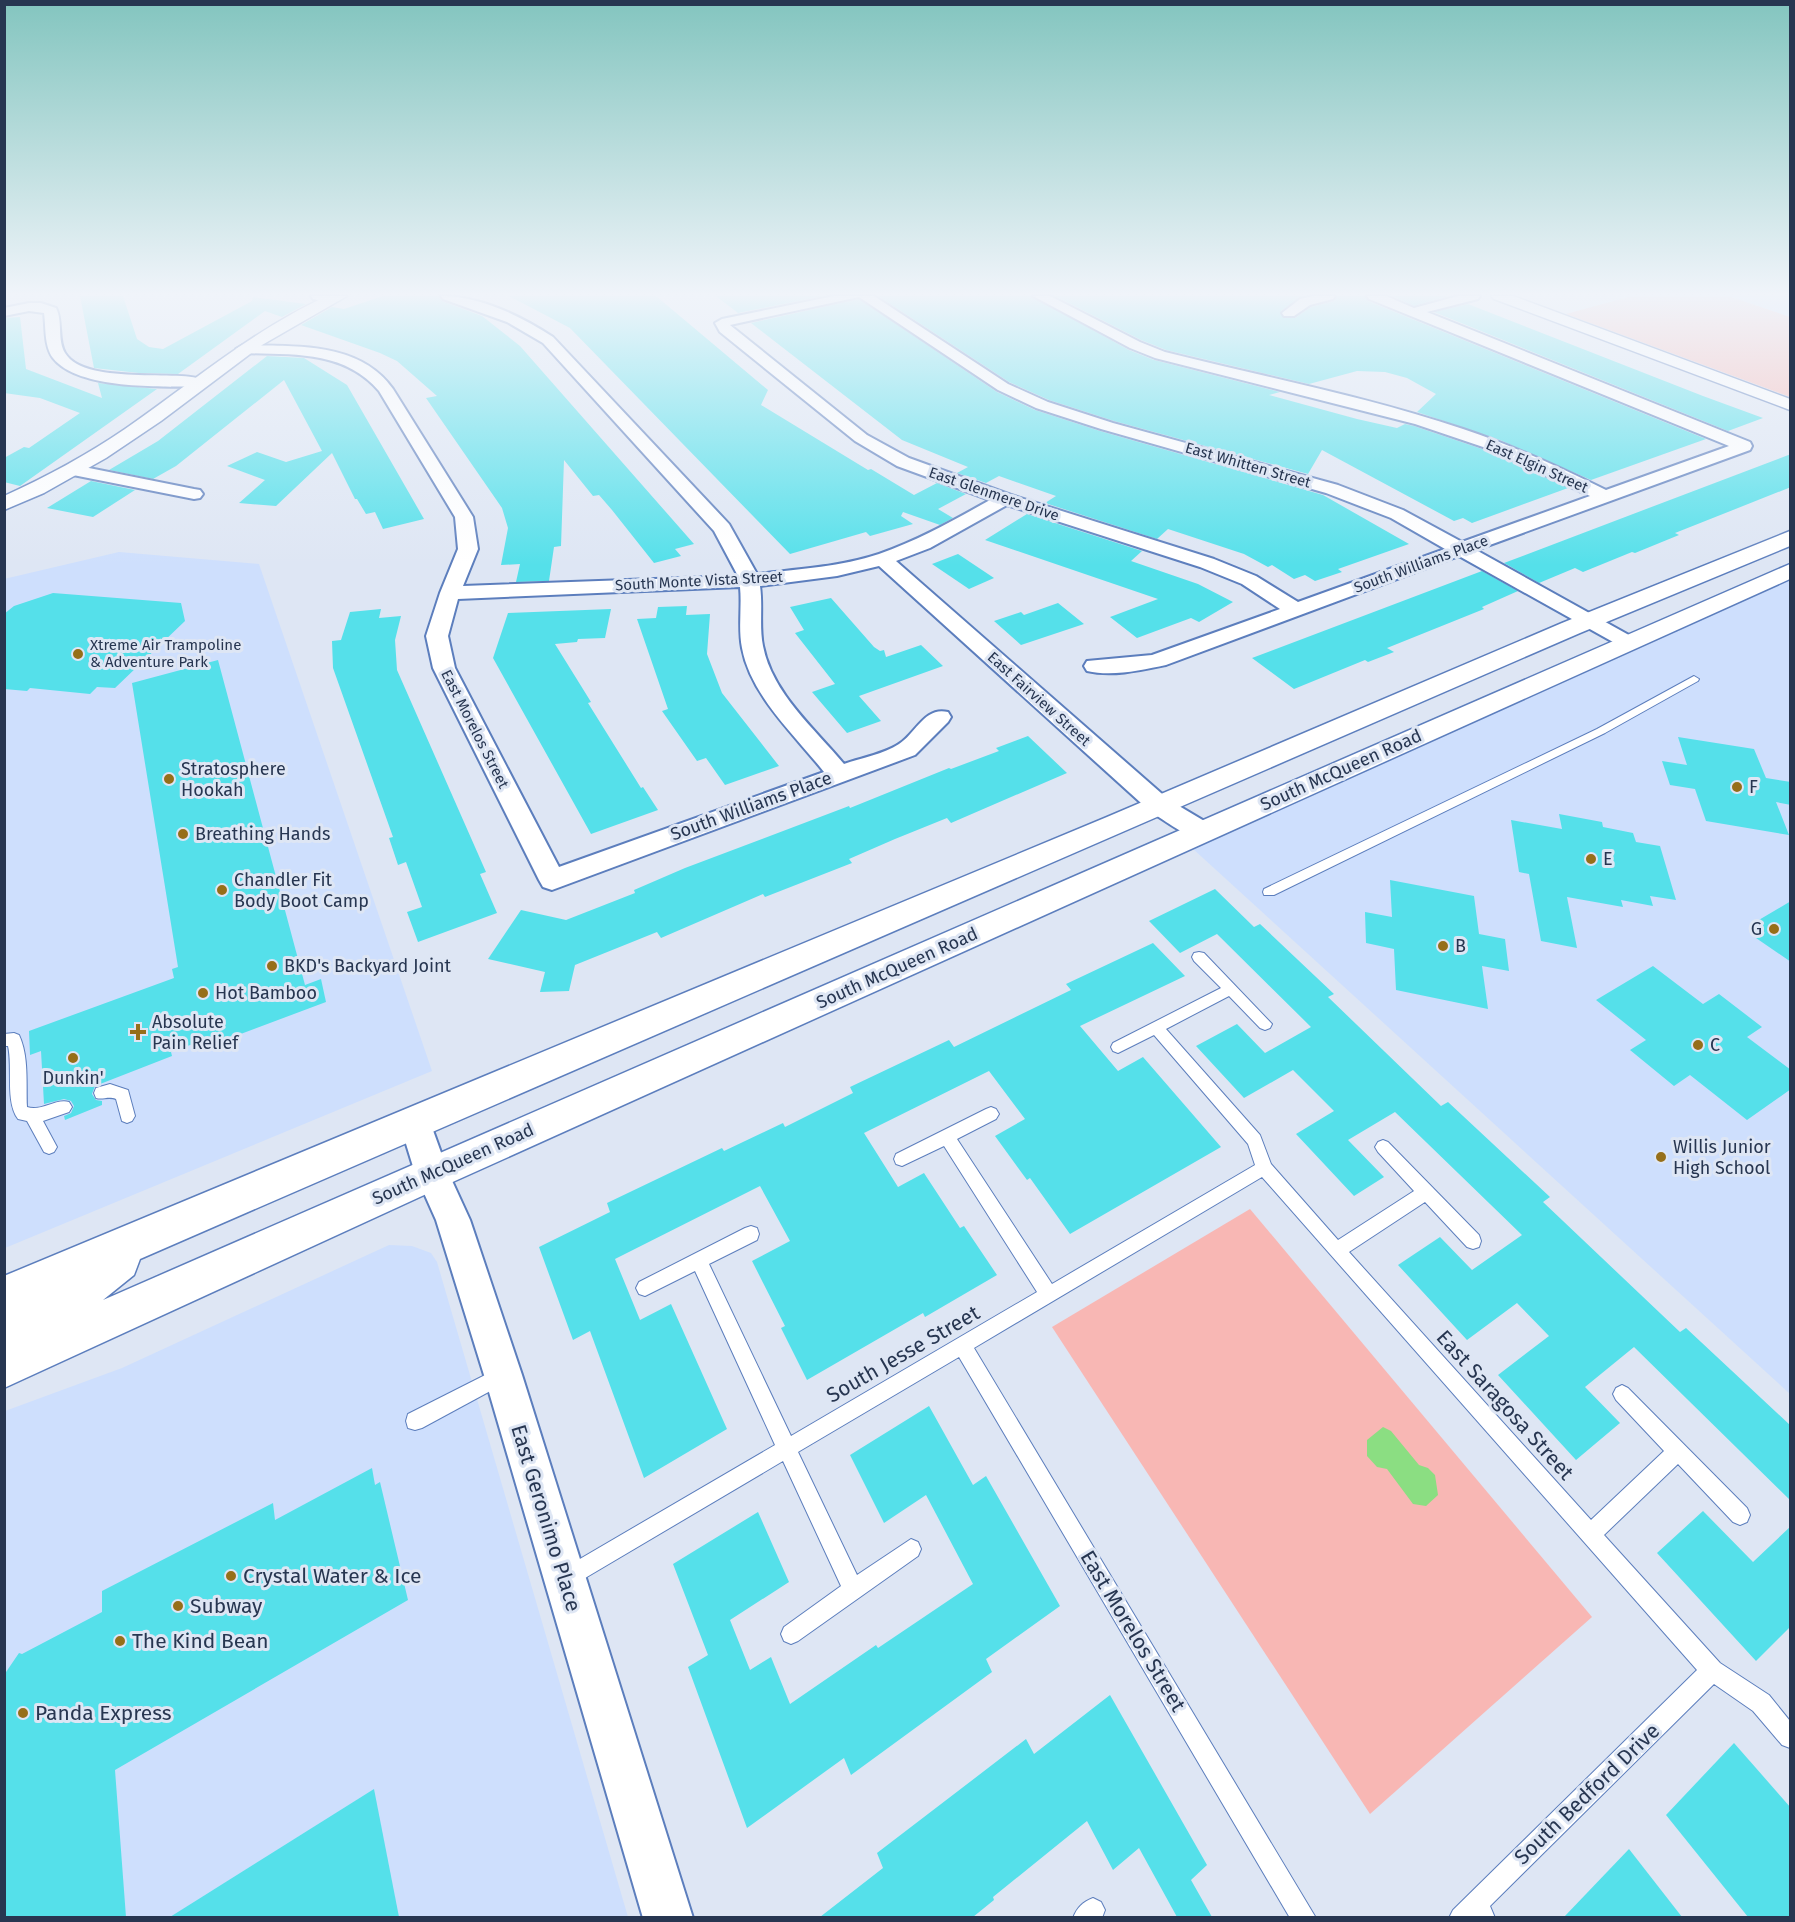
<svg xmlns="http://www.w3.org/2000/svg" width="1795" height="1922" font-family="'Fira Sans',sans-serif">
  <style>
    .built { fill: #cedffd }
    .green { fill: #f8b7b4 }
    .water { fill: #8bde82 }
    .building { fill: #55e0ea }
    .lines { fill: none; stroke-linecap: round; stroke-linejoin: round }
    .service-casing { stroke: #5c7ebd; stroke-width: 2 }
    .minor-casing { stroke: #5c7ebd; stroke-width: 4 }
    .tertiary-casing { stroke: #5c7ebd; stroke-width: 3 }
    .secondary-casing { stroke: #5c7ebd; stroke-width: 3 }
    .service { fill: #fff; fill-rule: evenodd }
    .minor { fill: #fff; fill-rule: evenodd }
    .tertiary { fill: #fff; fill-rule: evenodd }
    .secondary { fill: #fff; fill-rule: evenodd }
    .poi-dot { fill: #966f19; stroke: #dee6f4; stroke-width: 2 }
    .labels { text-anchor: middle; stroke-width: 6; stroke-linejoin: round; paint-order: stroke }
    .far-street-label { font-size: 15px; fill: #273651; stroke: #dee6f4 }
    .far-poi-label { font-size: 15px; fill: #273651; stroke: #dee6f4; text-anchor: start }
    .poi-label { font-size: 18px; fill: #273651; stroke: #dee6f4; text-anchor: start }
    .street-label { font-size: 18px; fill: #273651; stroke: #dee6f4 }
    .near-street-label { font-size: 21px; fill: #273651; stroke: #dee6f4 }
    .near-poi-label { font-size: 21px; fill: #273651; stroke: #dee6f4; text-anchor: start }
  </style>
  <rect width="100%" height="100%" fill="#dee6f4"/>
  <g class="built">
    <polygon points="1728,296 1790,296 1790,317"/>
    <polygon points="119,552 259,564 432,1071 5,1248 4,579"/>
    <polygon points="1790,580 1790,1394 1192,848"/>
    <polygon points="389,1245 412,1246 431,1253 437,1262 628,1917 5,1918 5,1411 122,1368"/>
  </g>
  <g class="green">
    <polygon points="1632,296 1728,296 1790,317 1790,397 1566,314"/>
    <polygon points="1250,1209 1592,1617 1370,1814 1052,1327"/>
  </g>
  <polygon class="water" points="1383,1427 1391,1431 1419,1465 1428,1468 1435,1475 1438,1495 1426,1506 1413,1504 1387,1469 1377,1467 1367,1456 1367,1440"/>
  <g class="building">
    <polygon points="80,296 123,296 137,339 149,347 163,349 252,301 253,297 306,304 282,317 265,311 178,374 139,373 94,368"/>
    <polygon points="383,296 439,296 442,301 482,316 520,346 694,544 675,549 681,556 654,563 612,510 599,495 593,496 564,460 561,546 554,547 549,581 516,582 520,564 501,565 508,528 502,508 426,398 437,396 397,361 380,353 301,325 332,307 344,309"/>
    <polygon points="509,296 656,296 768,390 761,405 868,470 871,469 914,495 937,483 966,494 938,509 953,518 940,525 903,512 901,516 913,524 870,536 866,532 790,554 570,328"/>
    <polygon points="716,296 823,296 738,313"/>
    <polygon points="878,296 1031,296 1129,350 1154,360 1280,392 1269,395 1357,419 1397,428 1405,424 1414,426 1488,451 1568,488 1472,523 1463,518 1454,521 1322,450 1308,474 1114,421 1049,400 1009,382"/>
    <polygon points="1055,296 1303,296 1281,311 1284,318 1295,318 1311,307 1334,301 1337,296 1365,296 1368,301 1706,439 1591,480 1500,440 1417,412 1436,394 1407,378 1385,372 1357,371 1309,384 1166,350 1141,340"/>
    <polygon points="1392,296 1448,296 1414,306"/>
    <polygon points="859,299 997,392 1035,410 1100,431 1323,495 1409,544 1338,569 1342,572 1315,581 1305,575 1294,579 1272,565 1268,567 1244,554 1168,529 1157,539 1045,503 1056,496 999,476 986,483 957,473 968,467 902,440 751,323"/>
    <polygon points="1468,304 1703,396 1763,418 1728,431 1434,312"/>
    <polygon points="20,317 26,369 102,398 98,383 157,389 20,486 4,482 4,458 24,447 29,448 80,413 40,398 4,393 4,318"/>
    <polygon points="267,356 304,358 347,385 424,519 383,529 375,512 366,514 357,499 355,499 332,453 276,506 239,503 265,480 227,466 257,452 286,462 322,451 284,380 176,466 153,479 109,470 158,441"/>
    <polygon points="1791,454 1791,487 1675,533 1679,535 1635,553 1632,552 1583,572 1575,568 1539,583 1504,563"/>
    <polygon points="91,481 135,490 93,517 47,508"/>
    <polygon points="1027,514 1142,551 1131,561 1198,584 1233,602 1199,622 1191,618 1137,638 1110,617 1158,599 985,540"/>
    <polygon points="958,554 994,578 969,589 932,564"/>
    <polygon points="1482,571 1518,591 1482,607 1484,609 1387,648 1394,652 1368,662 1365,660 1294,689 1252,658"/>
    <polygon points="53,593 181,603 185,621 115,688 97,687 90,694 30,688 27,691 4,689 4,614 14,606"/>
    <polygon points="831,598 874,647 880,651 884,650 886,657 921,645 943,666 859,696 881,721 847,733 812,692 835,684 795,633 804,630 790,607"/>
    <polygon points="1058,603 1084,624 1021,645 994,621 1021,612 1024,615"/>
    <polygon points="687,606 686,615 710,614 707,654 722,693 779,766 725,785 706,758 697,761 662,711 668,709 637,619 656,618 658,607"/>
    <polygon points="381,609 379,618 401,616 395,640 397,670 486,872 480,874 497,913 418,942 407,912 422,907 406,862 398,865 389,838 393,837 333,668 332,641 341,640 350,612"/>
    <polygon points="611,609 605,638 578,639 577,642 555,644 591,702 588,703 641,788 643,787 658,810 591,834 493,658 508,613"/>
    <polygon points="218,660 305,985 321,979 326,1002 214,1044 212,1037 171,1052 172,1056 95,1086 92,1094 96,1100 102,1101 102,1105 65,1120 64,1116 71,1113 74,1106 71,1101 64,1099 44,1104 41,1051 30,1055 29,1031 174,978 172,969 178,967 132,683"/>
    <polygon points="1028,736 1067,773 951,823 947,818 895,839 849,859 852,863 765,897 763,894 661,938 657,932 575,965 569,991 540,992 545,972 488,959 521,910 566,920 635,893 634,890 685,868 849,806 850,808 949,768 951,769 999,751 996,748"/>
    <polygon points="1678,737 1754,749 1766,778 1791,782 1791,805 1776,802 1789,835 1706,821 1695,789 1670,785 1662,761 1687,765"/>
    <polygon points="1559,814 1602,822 1603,827 1633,833 1636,842 1660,846 1676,900 1650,896 1653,906 1621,900 1623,907 1567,897 1577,948 1541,941 1529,874 1519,872 1511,820 1562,829"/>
    <polygon points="1390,880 1474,896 1479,934 1505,939 1509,971 1482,966 1488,1009 1396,990 1394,949 1366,943 1365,912 1392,917"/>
    <polygon points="1215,889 1254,927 1260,924 1334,994 1328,997 1441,1106 1448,1102 1550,1197 1543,1202 1680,1332 1686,1328 1791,1426 1791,1501 1634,1347 1585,1387 1620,1423 1576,1460 1498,1375 1549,1336 1517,1303 1467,1340 1398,1265 1440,1237 1472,1270 1522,1235 1395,1112 1348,1140 1384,1177 1354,1196 1296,1134 1334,1111 1293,1070 1244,1098 1196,1046 1237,1024 1265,1053 1311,1027 1217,934 1180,953 1149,921"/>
    <polygon points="1791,901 1791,962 1756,938 1765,933 1752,924"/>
    <polygon points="1153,943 1185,976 1080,1026 1118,1071 1143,1057 1221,1147 1070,1234 1030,1178 1027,1180 995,1136 1025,1119 989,1071 864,1133 898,1187 924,1173 960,1228 964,1226 997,1275 925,1317 923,1313 807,1380 781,1328 785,1326 752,1261 790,1241 760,1186 615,1259 640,1320 671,1304 727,1429 644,1478 590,1331 573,1340 539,1247 610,1212 607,1203 722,1148 724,1151 783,1123 785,1127 853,1093 850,1087 949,1040 954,1047 1071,990 1066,984"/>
    <polygon points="1653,966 1703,1004 1719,994 1762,1027 1747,1037 1791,1070 1791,1089 1747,1120 1690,1075 1674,1086 1630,1050 1646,1040 1596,1000"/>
    <polygon points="929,1406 973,1485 986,1476 1060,1606 986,1659 992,1672 851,1775 844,1758 747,1828 688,1667 708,1655 673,1564 758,1512 789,1582 730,1620 750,1670 771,1657 790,1704 876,1645 878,1648 973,1584 926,1495 884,1523 850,1455"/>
    <polygon points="372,1468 375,1485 380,1482 408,1600 115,1770 126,1917 4,1917 4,1675 19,1653 22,1654 102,1612 102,1591 273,1503 275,1520"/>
    <polygon points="1703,1511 1753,1562 1791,1526 1791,1626 1756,1661 1657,1553"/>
    <polygon points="1110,1695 1207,1865 1191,1880 1212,1917 1177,1917 1139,1848 1113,1870 1087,1821 993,1897 994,1900 973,1917 820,1917 883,1868 877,1853 1026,1739 1034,1754"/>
    <polygon points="1734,1743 1791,1808 1791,1917 1748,1917 1666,1815"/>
    <polygon points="374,1789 399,1917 170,1917"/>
    <polygon points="1629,1849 1682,1917 1564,1917"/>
  </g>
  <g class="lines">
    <g class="service-casing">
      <g id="service">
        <polygon points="1694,676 1699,679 1698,681 1605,733 1274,895 1264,895 1263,892 1264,889 1597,729"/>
        <polygon points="1199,952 1204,953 1272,1024 1270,1028 1265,1030 1260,1028 1229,996 1166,1029 1260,1135 1271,1164 1338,1240 1414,1191 1378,1152 1375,1147 1378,1142 1383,1140 1388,1142 1479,1235 1481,1241 1479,1247 1473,1249 1467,1247 1425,1202 1349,1252 1591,1520 1664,1451 1616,1400 1613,1394 1616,1388 1622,1385 1628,1388 1747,1508 1750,1515 1747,1522 1740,1525 1733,1522 1678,1464 1604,1535 1720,1663 1769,1695 1790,1721 1790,1748 1782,1745 1753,1711 1714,1684 1490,1906 1495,1918 1449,1918 1453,1910 1697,1670 1262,1177 974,1348 1316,1918 1290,1918 959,1357 798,1452 857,1575 911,1539 918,1542 921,1549 918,1556 798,1641 791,1644 784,1641 781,1634 784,1627 841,1586 783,1461 575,1584 568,1587 561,1584 558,1577 561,1570 775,1445 695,1271 645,1296 639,1294 636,1288 639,1282 745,1228 751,1226 757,1228 759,1234 757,1240 709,1264 791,1436 1037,1292 944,1146 902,1166 896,1164 894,1159 896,1154 986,1109 991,1107 996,1109 999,1114 996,1119 957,1139 1052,1284 1255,1165 1248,1144 1154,1035 1118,1053 1113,1051 1111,1047 1113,1043 1221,988 1194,961 1192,957 1194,953"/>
        <path d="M14,1033L19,1035C29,1056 26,1084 27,1107C41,1112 56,1098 69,1102L72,1107L69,1112L43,1121L57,1147L54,1152L49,1154L44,1152L27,1121L18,1119C5,1102 13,1067 8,1046H4V1034Z"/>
        <path d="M110,1084L128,1090L135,1116L132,1121L127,1123L122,1121L116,1099C108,1096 103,1100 96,1098L94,1093L96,1088Z"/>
        <polygon points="501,1367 507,1370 510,1376 507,1382 422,1428 415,1430 408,1428 406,1421 408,1414"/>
        <path d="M1093,1898L1101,1902L1105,1910L1102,1918H1073C1077,1907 1083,1902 1093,1898Z"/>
      </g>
    </g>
    <g class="minor-casing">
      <g id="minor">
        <polygon points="311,296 336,296 339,299 332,303 313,299"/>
        <path d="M441,296C480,296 521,316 553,337L729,524L757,574C797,569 840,567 879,554C919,540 954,520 990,500L897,466L855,441L720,332L715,323L722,319L834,296H874L1008,384L1048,402L1113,423L1338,485L1403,510L1462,542L1590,496L1489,449L1415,424L1155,358L1130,348L1033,296H1050L1140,342L1165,352C1264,377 1365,396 1463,429C1512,445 1559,467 1606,490L1729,446L1369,299L1367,296H1386L1414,308L1458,296H1480L1478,299L1427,312L1750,442L1752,446L1750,450L1476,550L1636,639L1640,643L1636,647L1629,649L1622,647L1459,556L1166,665C1142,670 1112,677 1087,671L1084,666L1087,661L1152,655L1280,609L1242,584L1200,567L1007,505L930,548L896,561L1169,800L1211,825L1215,831L1211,837C1191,843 1168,822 1151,812L879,566L837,576L760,586C763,606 759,626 763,646C772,693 815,729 844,764C861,758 884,754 899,744C916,733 925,706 948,712L951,717L948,722L915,755L552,890L543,887L539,880L433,668L426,636L440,593L458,549L455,517L379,391C344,350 292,355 243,353L236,349L243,345C295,347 359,341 393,389L473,517L478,549L463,586L738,576L714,531L543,343L507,322L443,299ZM859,297L998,390L1036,408L1101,429L1326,493L1391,518L1445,549L1298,602L1256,576L1214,559L1011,495L909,458L867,435L730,325ZM740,587C742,607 738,628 742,648C751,696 795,735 824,772L559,867L455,668L448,636L458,599Z"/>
        <polygon points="1313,296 1335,296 1333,299 1310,305 1294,316 1284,316 1282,313 1300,299"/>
        <path d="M29,303H41L56,308C63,321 57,340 65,353C86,388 193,367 206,382L198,387C161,386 78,390 53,358C44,346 46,327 44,313L29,311L4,316V308Z"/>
        <polygon points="74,465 194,489 200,490 203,494 200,498 194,499 68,474 65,470 68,466"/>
        <polygon points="415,1107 426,1111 448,1172 470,1220 522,1375 693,1918 643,1918 484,1375 436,1220 415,1173 399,1121 404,1111"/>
      </g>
    </g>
    <g class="tertiary-casing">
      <g id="tertiary">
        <path d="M327,296H347L262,345L161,421L106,458L44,493L4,510V496C46,477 87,455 125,429C191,383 253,330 327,296Z"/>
        <polygon points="1491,296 1513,296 1790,399 1790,410 1494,299"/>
      </g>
    </g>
    <g class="secondary-casing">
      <polygon id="secondary" points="1790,531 1790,546 1580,633 140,1259 134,1275 103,1300 1790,564 1790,579 446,1185 4,1388 4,1276 1107,817 1562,623"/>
    </g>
    <use href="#service" class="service"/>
    <use href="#minor" class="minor"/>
    <use href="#tertiary" class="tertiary"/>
    <use href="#secondary" class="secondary"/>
  </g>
  <linearGradient id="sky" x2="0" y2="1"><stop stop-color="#83c5bf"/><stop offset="0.52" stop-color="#f0f4fa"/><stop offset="1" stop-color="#f0f4fa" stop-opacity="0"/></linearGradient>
  <rect width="1795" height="565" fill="url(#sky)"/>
  <g class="poi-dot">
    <circle cx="78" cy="654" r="6"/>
    <circle cx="169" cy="779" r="6"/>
    <circle cx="1737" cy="787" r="6"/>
    <circle cx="183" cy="834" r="6"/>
    <circle cx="1591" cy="859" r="6"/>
    <circle cx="222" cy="890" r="6"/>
    <circle cx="1774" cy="929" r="6"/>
    <circle cx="1443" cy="946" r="6"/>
    <circle cx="272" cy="966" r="6"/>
    <circle cx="203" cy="993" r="6"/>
    <path d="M135 1023h6v6h6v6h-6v6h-6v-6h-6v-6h6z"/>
    <circle cx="1698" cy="1045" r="6"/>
    <circle cx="73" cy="1058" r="6"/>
    <circle cx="1661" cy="1157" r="6"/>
    <circle cx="231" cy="1576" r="6"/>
    <circle cx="178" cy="1606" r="6"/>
    <circle cx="120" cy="1641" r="6"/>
    <circle cx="23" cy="1713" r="6"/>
  </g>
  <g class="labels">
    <g class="far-street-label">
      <text transform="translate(1248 465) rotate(16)" y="5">East Whitten Street</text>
      <text transform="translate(1537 466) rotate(24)" y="5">East Elgin Street</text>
      <text transform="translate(994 494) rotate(19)" y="5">East Glenmere Drive</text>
      <text transform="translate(1421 564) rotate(-20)" y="5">South Williams Place</text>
      <text transform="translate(699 581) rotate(-3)" y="5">South Monte Vista Street</text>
      <text transform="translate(1039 699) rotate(42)" y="5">East Fairview Street</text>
      <text transform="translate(475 729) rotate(63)" y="5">East Morelos Street</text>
    </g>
    <g class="far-poi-label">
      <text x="90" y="650">Xtreme Air Trampoline<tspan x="90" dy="17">&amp; Adventure Park</tspan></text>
    </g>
    <g class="poi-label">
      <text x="181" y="775">Stratosphere<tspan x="181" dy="21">Hookah</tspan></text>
      <text x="1749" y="793">F</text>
      <text x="195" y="840">Breathing Hands</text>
      <text x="1603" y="865">E</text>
      <text x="234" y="886">Chandler Fit<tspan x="234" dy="21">Body Boot Camp</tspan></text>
      <text x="1762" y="935" text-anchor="end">G</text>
      <text x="1455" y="952">B</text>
      <text x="284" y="972">BKD's Backyard Joint</text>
      <text x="215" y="999">Hot Bamboo</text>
      <text x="152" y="1028">Absolute<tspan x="152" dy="21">Pain Relief</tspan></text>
      <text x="1710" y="1051">C</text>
      <text x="73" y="1084" text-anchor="middle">Dunkin'</text>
      <text x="1673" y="1153">Willis Junior<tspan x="1673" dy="21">High School</tspan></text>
    </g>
    <g class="street-label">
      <text transform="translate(1341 770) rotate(-24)" y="6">South McQueen Road</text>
      <text transform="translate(751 806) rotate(-20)" y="6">South Williams Place</text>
      <text transform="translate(897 968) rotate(-24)" y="6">South McQueen Road</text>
      <text transform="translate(453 1164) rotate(-24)" y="6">South McQueen Road</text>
    </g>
    <g class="near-street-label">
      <text transform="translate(903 1354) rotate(-30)" y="7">South Jesse Street</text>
      <text transform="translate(1505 1405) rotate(48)" y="7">East Saragosa Street</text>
      <text transform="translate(546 1518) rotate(73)" y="7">East Geronimo Place</text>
      <text transform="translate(1133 1631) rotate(59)" y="7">East Morelos Street</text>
      <text transform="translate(1587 1794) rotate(-44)" y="7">South Bedford Drive</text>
    </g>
    <g class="near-poi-label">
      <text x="243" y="1583">Crystal Water &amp; Ice</text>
      <text x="190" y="1613">Subway</text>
      <text x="132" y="1648">The Kind Bean</text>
      <text x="35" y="1720">Panda Express</text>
    </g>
  </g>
  <rect width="1795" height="1922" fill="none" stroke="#273651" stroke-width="12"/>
</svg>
